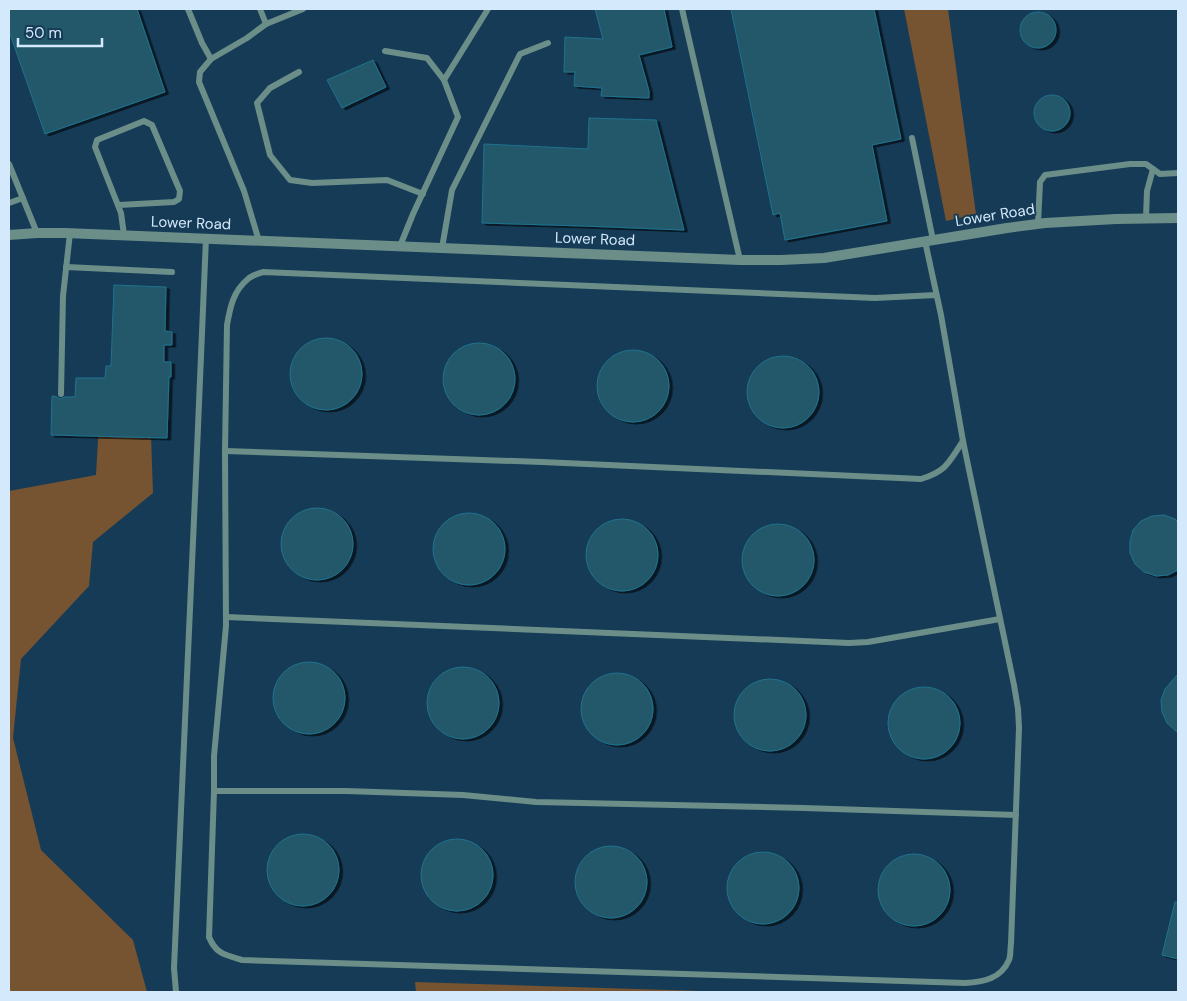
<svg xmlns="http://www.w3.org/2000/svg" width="1187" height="1001" font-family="'DM Sans',sans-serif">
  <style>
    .green { fill: #765331 }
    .building { fill: #20586b; stroke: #20738e; filter: url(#shadow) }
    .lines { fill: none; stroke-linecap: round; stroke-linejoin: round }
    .path { stroke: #6a889f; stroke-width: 2; stroke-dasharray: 2.5 2.5; stroke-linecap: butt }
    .service { stroke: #6b8e88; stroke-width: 6 }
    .minor { stroke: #6b8e88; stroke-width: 10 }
    .labels { text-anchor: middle; stroke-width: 4; stroke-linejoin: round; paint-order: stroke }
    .street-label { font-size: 15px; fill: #d4e9fb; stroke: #163b57 }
  </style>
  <defs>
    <filter id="shadow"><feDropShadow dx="3.5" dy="2" stdDeviation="0" flood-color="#0009"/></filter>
  </defs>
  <rect width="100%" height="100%" fill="#163b57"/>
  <g class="green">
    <polygon points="904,9 948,9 976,214 946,221"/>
    <polygon points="100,404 150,406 153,493 93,542 89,586 21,659 13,738 41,850 133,940 147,992 9,992 9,491 96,475"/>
    <polygon points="415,982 733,992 416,992"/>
  </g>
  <g class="building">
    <polygon points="9,9 137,9 165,92 45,134 9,31"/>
    <polygon points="595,9 664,9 672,47 639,55 649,91 649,98 601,96 602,88 574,86 575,72 564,72 565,37 603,39"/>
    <polygon points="731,9 874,9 901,139 872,145 887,221 785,240 780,213 773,215"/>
    <circle cx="1038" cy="30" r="18"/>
    <polygon points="373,60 386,87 342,108 327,80"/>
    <circle cx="1052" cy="113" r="18"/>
    <polygon points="589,118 656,120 684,230 583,226 482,223 484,144 588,149"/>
    <polygon points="114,285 166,287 165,331 172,332 172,345 164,345 164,362 171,362 171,377 169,377 167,438 51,435 52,396 57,397 60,399 65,397 75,397 76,378 105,378 106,366 111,366"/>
    <circle cx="326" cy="374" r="36"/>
    <circle cx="479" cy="379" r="36"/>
    <circle cx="633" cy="386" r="36"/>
    <circle cx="783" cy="392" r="36"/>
    <circle cx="317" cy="544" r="36"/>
    <circle cx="469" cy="549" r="36"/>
    <polygon points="1164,515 1175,519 1178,522 1178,570 1168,575 1156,576 1144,572 1135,564 1130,553 1130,541 1133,530 1141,521 1152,516"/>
    <circle cx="622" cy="555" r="36"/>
    <circle cx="778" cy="560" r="36"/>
    <circle cx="309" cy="698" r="36"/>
    <circle cx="463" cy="703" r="36"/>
    <circle cx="617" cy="709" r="36"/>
    <polygon points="1178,674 1178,733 1167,723 1162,712 1161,700 1165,689"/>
    <circle cx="770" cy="715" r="36"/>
    <circle cx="924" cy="723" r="36"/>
    <circle cx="303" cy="870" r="36"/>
    <circle cx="457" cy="875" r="36"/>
    <circle cx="611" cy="882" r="36"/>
    <circle cx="763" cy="888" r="36"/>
    <circle cx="914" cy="890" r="36"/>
    <polygon points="1175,902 1178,902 1178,959 1162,955"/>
  </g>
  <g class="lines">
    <polyline class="path" points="9,988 10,992"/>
    <g class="service">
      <polyline points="188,9 202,43 211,59"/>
      <polyline points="260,9 266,24 303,9"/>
      <polyline points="682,9 740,260"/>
      <polyline points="385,51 427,58 444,80"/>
      <polyline points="299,72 270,88 257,103 270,155 290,180 312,183 387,180 423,194"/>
      <polyline points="912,138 933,240"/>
      <polyline points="9,164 37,233"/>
      <polyline points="9,203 23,198"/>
      <polyline points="119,205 174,202 179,199 180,191 152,125 144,121 97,140 95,147 121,213 124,235"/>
      <polyline points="1146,218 1147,191 1153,169"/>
      <polyline points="1038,224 1040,182 1045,175 1130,164 1146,164 1160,174 1178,173"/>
      <polyline points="259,241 244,191 199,82 200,72 211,59 247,38 266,24"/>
      <path d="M925,241L941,315L963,441L1014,685L1018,709L1019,728L1011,944C1010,949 1011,955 1009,960C1001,979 983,982 965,983L242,960C225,955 216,954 209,937L214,791V756L226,626L225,451L227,325C230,308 233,291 248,279C252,275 258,274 263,272L875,298L936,295"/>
      <polyline points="400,246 413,214 458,117 444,80 488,9"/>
      <polyline points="442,248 452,190 520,54 548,43"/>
      <polyline points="66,267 172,272"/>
      <polyline points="61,394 63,296 70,233"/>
      <path d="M225,451L542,462L921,479C947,471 949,462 963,441"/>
      <polyline points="226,617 849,643 868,642 1000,619"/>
      <polyline points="214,791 346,791 463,795 536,802 804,808 1016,815"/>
      <polyline points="176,992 174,968 196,474 206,238"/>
    </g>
    <polyline class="minor" points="9,235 37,233 65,233 740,260 781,260 824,258 1007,228 1045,223 1116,219 1178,218"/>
  </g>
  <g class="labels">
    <g class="street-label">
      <text transform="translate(995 215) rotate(-9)" y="5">Lower Road</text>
      <text transform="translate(191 223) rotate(2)" y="5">Lower Road</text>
      <text transform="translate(595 239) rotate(2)" y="5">Lower Road</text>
    </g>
  </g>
  <rect width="1187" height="1001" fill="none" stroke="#d4e9fb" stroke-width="20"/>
  <path d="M18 38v8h84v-8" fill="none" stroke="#d4e9fb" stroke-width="2.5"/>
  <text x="25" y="38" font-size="15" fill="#d4e9fb" stroke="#163b57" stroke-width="4" paint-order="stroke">50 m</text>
</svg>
